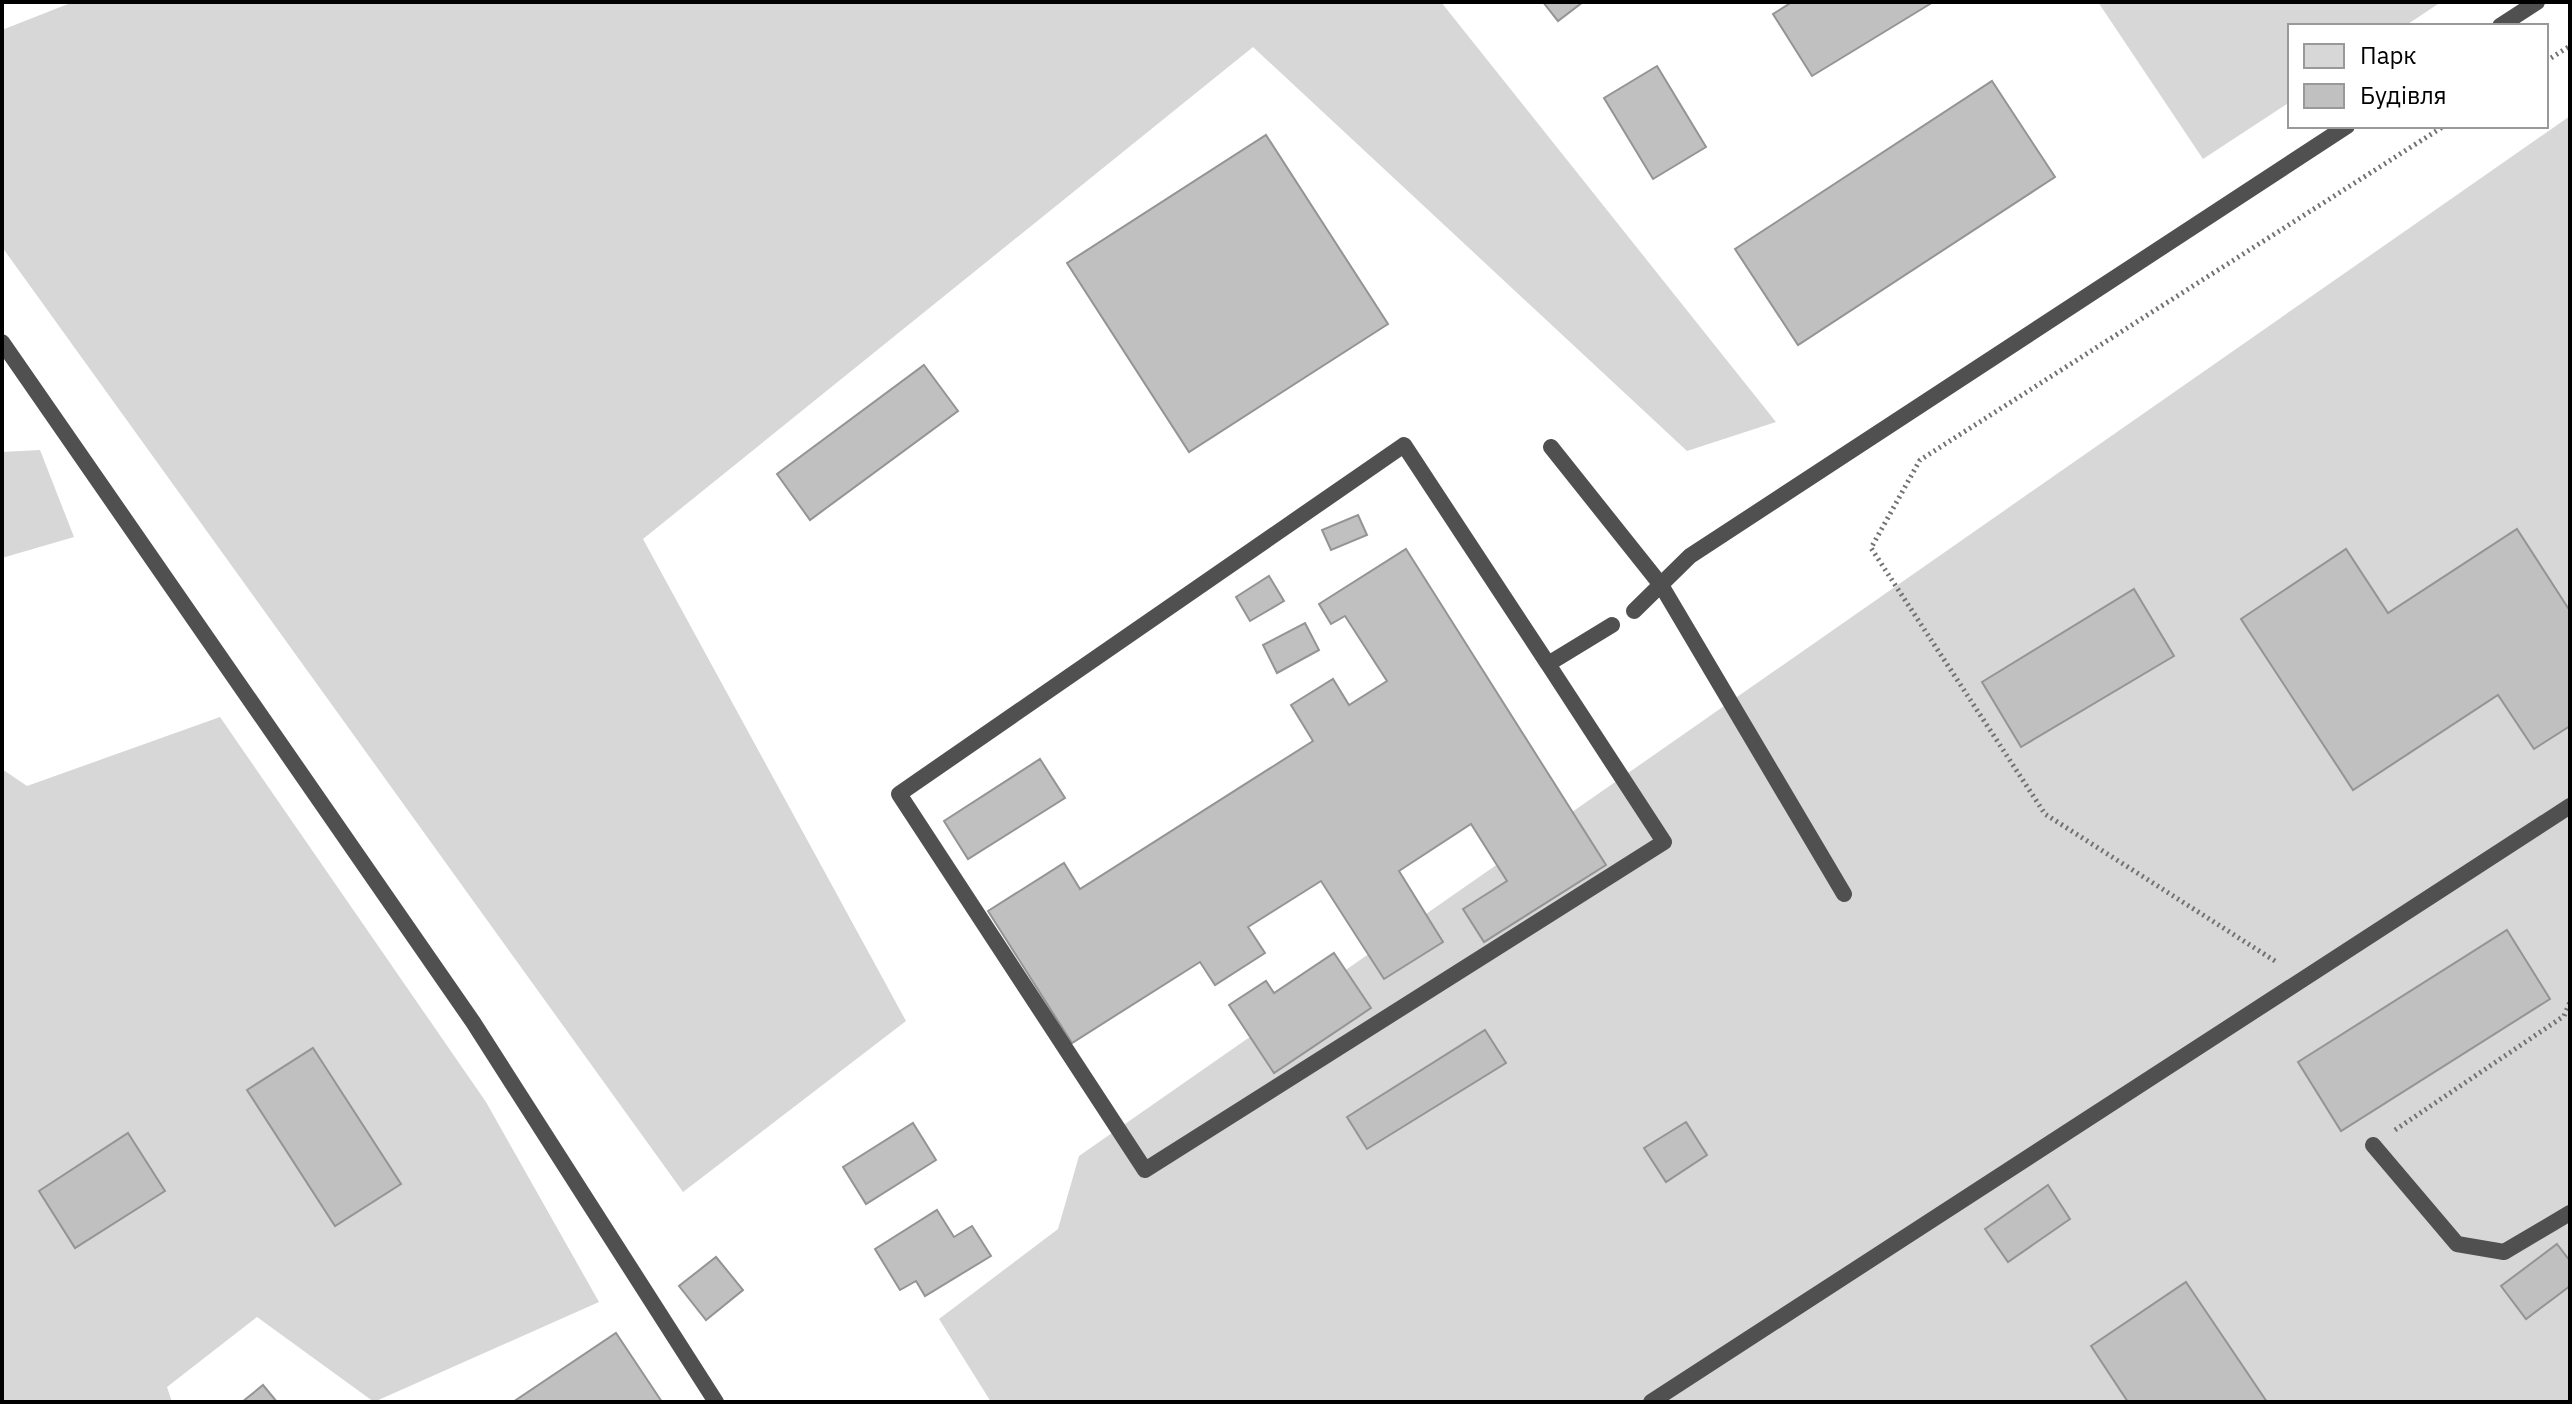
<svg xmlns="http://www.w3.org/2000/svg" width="2572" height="1404" font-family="'IBM Plex Sans',sans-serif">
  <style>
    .green { fill: #d7d7d7 }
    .building { fill: #c0c0c0; stroke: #949494; stroke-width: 2 }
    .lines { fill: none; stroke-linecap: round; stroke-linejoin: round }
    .path { stroke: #727272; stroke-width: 5; stroke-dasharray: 2 4; stroke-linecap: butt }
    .lane { stroke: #505050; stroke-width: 16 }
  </style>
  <rect width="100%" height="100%" fill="#fff"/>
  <g class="green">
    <polygon points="73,2 1441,2 1776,422 1687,451 1253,47 643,539 906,1021 683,1192 2,247 2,30"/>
    <polygon points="2098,2 2441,2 2405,26 2290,26 2290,102 2203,159"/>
    <polygon points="2570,116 2570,1402 991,1402 939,1319 1058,1229 1079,1156"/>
    <polygon points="40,450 74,537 2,558 2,452"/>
    <polygon points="220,717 486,1102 599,1302 374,1402 257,1317 167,1387 172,1402 2,1402 2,769 27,786"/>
  </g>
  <g class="building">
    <polygon points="1543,2 1583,2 1558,21"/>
    <polygon points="1792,2 1929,2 1930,4 1812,76 1773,14"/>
    <polygon points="1657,66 1706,147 1653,179 1604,98"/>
    <polygon points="1992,81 2055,177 1798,345 1735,249"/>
    <polygon points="1266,135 1388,324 1189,452 1067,263"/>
    <polygon points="924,365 958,411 810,520 777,474"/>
    <polygon points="1358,515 1367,535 1331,550 1322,530"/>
    <polygon points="2517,529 2570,611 2570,726 2534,749 2498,695 2353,790 2241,619 2346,549 2388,613"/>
    <polygon points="1406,549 1606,865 1484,942 1463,909 1507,881 1471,824 1399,871 1443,942 1384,979 1321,881 1248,927 1265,953 1215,985 1200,962 1072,1043 988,911 1064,863 1080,889 1313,741 1291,705 1333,679 1349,705 1387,681 1345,616 1331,624 1319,604"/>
    <polygon points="1269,576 1284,601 1250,621 1236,597"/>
    <polygon points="2134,589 2174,656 2021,747 1982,682"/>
    <polygon points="1305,623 1319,650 1277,673 1263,645"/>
    <polygon points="1040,759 1065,798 968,859 944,821"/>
    <polygon points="2507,930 2550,999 2341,1131 2298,1062"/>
    <polygon points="1334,953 1371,1008 1274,1073 1229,1005 1266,981 1274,993"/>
    <polygon points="1485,1030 1506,1063 1367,1149 1347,1117"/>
    <polygon points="313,1048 401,1184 335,1226 247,1090"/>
    <polygon points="1686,1122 1707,1155 1666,1182 1644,1148"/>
    <polygon points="913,1123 936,1160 866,1204 843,1167"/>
    <polygon points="128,1133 165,1191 75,1248 39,1191"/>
    <polygon points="2048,1185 2070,1219 2008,1262 1985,1229"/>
    <polygon points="937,1210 954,1237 972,1226 991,1256 925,1296 916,1281 900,1290 875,1249"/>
    <polygon points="2557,1244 2570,1261 2570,1286 2526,1319 2501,1286"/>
    <polygon points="716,1257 743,1290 706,1320 679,1286"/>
    <polygon points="2186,1282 2267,1402 2128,1402 2091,1346"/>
    <polygon points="616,1333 662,1402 513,1402"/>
    <polygon points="263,1385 277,1402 242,1402"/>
  </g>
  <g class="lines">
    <g class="path">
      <polyline points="2546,61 2570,46"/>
      <polyline points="2275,961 2045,814 1871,548 1920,460 2444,126"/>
      <polyline points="2395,1130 2564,1016 2570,1002"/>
    </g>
    <g class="lane">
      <polyline points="2500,26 2537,2"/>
      <polyline points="2,342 473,1022 716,1402"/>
      <polyline points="1551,447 1661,585 1844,894"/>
      <polyline points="1634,611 1690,556 2347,126"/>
      <polyline points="1548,664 1404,445 899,794 1145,1170 1664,842 1548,664 1612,625"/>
      <polyline points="2373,1145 2457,1244 2504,1252 2570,1213"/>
      <polyline points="1651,1402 2570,806"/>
    </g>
  </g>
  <rect width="2572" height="1404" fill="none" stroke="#000000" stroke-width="8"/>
  <rect x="2288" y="24" width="260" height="104" fill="#ffffff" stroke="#999999" stroke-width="2"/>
  <rect x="2304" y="44" width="40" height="24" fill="#d7d7d7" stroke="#999999" stroke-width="2"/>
  <text x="2360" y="64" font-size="24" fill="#000000">Парк</text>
  <rect x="2304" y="84" width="40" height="24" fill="#c0c0c0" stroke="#999999" stroke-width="2"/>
  <text x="2360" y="104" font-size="24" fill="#000000">Будівля</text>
</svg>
